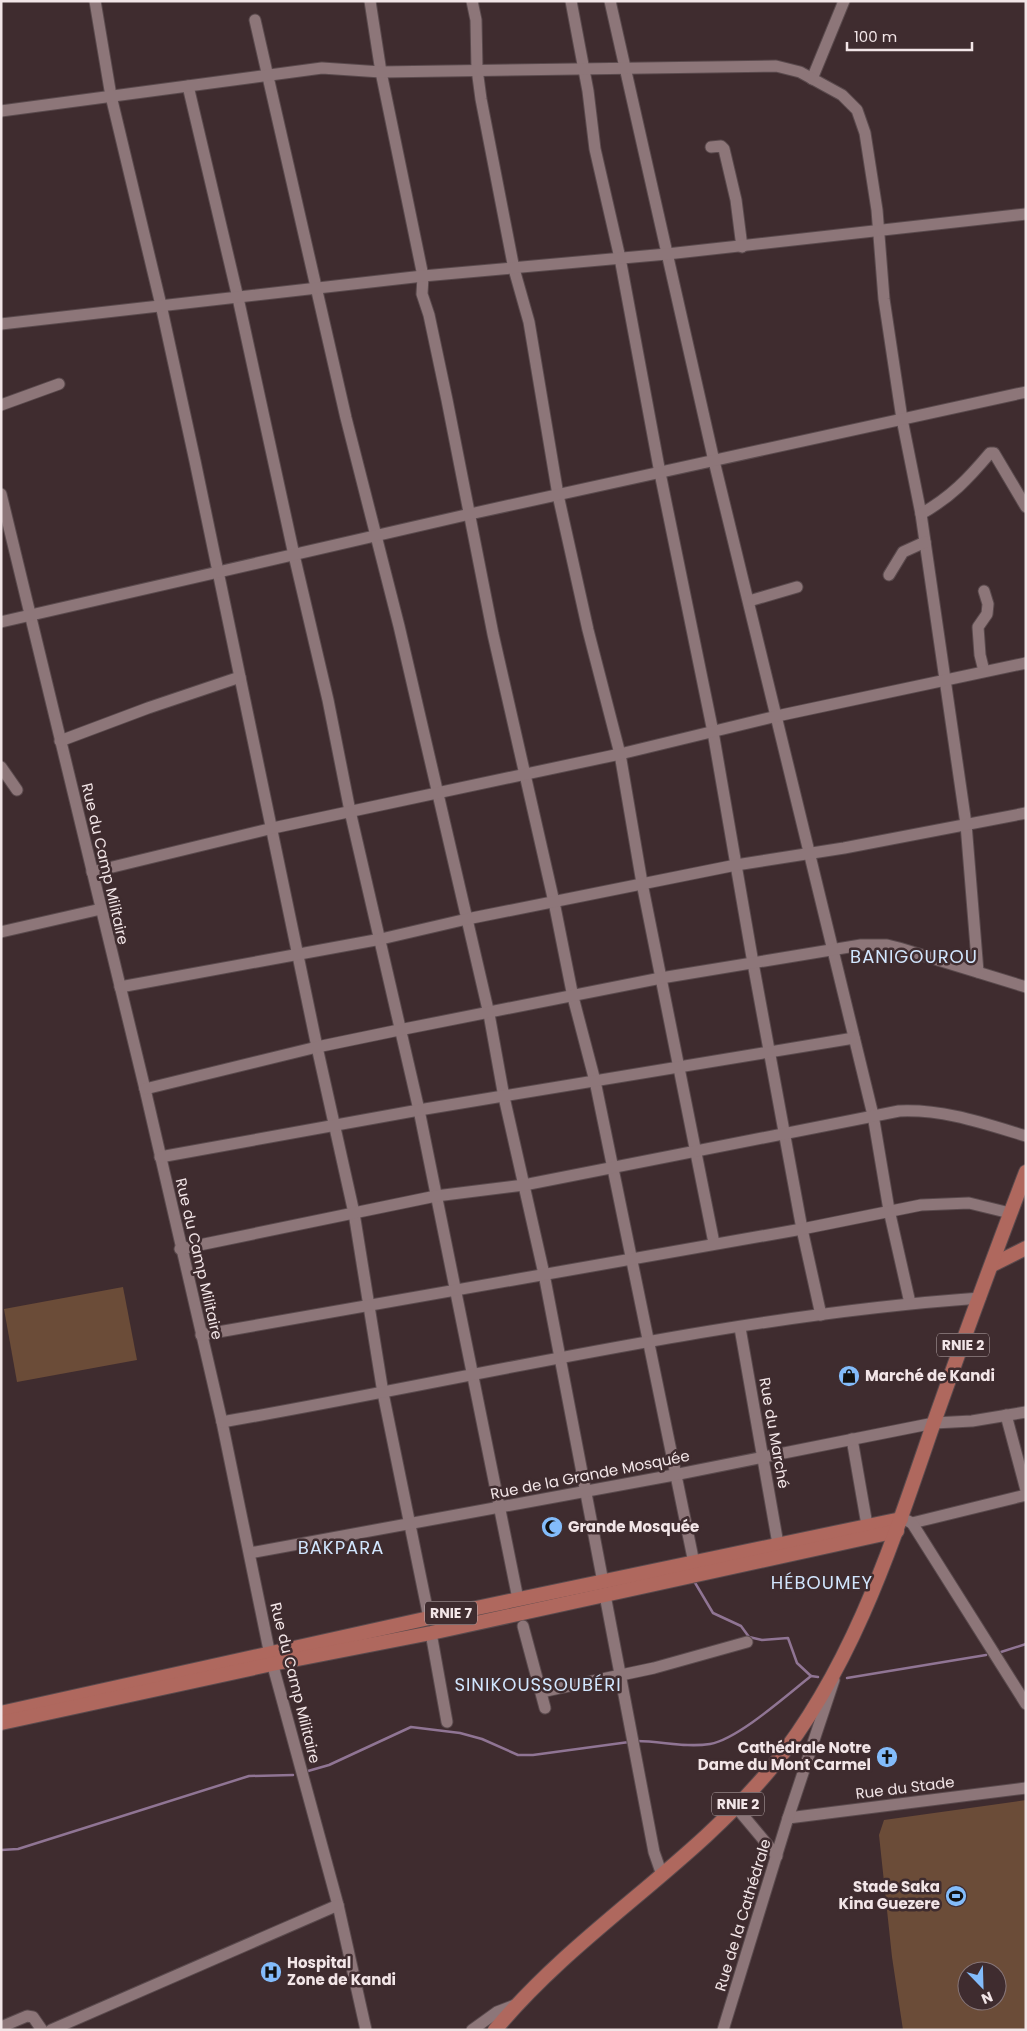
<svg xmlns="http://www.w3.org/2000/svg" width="1027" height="2031" font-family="Poppins,sans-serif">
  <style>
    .green { fill: #6b4c38; fill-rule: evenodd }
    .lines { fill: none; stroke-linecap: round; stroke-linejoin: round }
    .stream { stroke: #907594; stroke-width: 2.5 }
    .minor-casing { stroke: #5a4a4d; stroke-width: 13 }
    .major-casing { stroke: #5a4a4d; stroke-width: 16 }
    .minor { stroke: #8d7679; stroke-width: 11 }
    .major { stroke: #af685e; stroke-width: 14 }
    .labels { text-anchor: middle; stroke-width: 5; stroke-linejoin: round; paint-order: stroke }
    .shield { fill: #3f2c2f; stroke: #bcaeb0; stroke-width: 1 }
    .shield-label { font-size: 14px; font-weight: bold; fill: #f2e5e7 }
    .street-label { font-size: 15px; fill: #f2e5e7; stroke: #3f2c2f }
    .poi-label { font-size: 15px; font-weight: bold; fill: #f2e5e7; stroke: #3f2c2f; text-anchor: start }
    .quarter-label { font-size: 18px; letter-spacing: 1px; fill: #d1e6fe; stroke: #3f2c2f }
  </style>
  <rect width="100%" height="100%" fill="#3f2c2f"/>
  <g class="green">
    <polygon points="123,1287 137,1360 17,1382 4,1309"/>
    <path d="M1026,1800V2030H903L892,1957L879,1835L884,1820ZM967,1971H997V2001H967Z"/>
  </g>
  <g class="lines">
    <g class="stream">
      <polyline points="694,1581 713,1613 741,1626 749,1637 762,1640 788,1638 797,1663 811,1676"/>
      <polyline points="1001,1652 1026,1644"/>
      <polyline points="847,1678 986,1655"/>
      <path d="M637,1741C662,1741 685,1748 710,1744C738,1739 787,1695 811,1676L818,1677"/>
      <polyline points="308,1771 329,1765 411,1727 460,1733 482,1739 518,1755 533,1755 629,1742"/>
      <polyline points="1,1850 18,1849 249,1776 293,1775"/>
    </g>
    <g class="minor-casing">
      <g id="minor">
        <polyline points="95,1 111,96 161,305 195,461 317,1047 354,1213 383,1393 429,1618"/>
        <polyline points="370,1 381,72 423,276 422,294 429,315 447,400 493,634 554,902 573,997 595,1081 694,1563"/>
        <polyline points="472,1 476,20 477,69 481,99 514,269 529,322 558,495 588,630 620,754 642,883 714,1243"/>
        <polyline points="571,1 588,91 595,149 620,258 660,473 713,732 753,963 802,1229 821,1315"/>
        <polyline points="610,1 714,461 873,1115 889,1210 910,1303"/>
        <polyline points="255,20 346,418 399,626 489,1014 504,1097 544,1274 603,1582"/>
        <polyline points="812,79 844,1"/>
        <polyline points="188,86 238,298 294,555 328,700 350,811 419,1110 518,1599"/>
        <polyline points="1,111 322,68 381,72 776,66 800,72 842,95 857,110 865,133 877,210 884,299 902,419 921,514 966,824 978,972"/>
        <polyline points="711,147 721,146 724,149 736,200 742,247"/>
        <polyline points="1,324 423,276 667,254 1026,214"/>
        <polyline points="1,405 59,384"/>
        <polyline points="1,494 145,1089 222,1422 270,1655 338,1905 366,2030"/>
        <path d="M921,514C951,497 968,479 990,453H994L1026,507"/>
        <polyline points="889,575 903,552 925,542"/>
        <polyline points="984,591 988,604 987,614 978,627 980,655 984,671"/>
        <polyline points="749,601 797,587"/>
        <polyline points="1,622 470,514 1026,392"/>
        <polyline points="60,741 148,708 240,677"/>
        <polyline points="1,767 17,790"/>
        <polyline points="92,872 273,828 620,754 777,716 1026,663"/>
        <polyline points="1,932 101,909"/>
        <polyline points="120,987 381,939 467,919 736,865 844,848 1026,813"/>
        <polyline points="145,1089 317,1047 399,1030 661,978 861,945 887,945 899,948 1026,987"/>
        <polyline points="160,1157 419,1110 854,1038"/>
        <path d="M180,1249L436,1196L524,1185L899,1111C944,1109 983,1123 1026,1136"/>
        <polyline points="740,1328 778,1544"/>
        <polyline points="201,1335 802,1229 921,1205 969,1203 1010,1213"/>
        <polyline points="1006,1415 1026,1490"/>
        <path d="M222,1422C474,1378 725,1316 980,1298"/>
        <polyline points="852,1439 867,1525"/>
        <polyline points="906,1520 912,1523 1026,1495"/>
        <polyline points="912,1523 1026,1704"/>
        <polyline points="250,1553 674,1475 934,1423 972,1421 1026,1412"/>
        <polyline points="605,1595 654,1852 662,1875"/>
        <polyline points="523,1626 545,1708"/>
        <polyline points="431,1633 447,1722"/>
        <polyline points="541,1692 654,1668 747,1642"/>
        <polyline points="736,1807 777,1856"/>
        <polyline points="788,1818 1026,1788"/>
        <polyline points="1,2027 27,2016 33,2017 42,2030"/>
        <polyline points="51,2030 338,1905"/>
        <polyline points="472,2030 497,2012 515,2005"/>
        <polyline points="723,2030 788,1818 834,1680"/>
      </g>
    </g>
    <g class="major-casing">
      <g id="major">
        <polyline points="992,1265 1026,1248"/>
        <polyline points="1,1713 429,1618 901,1519"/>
        <polyline points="1,1723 272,1664 431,1633 897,1531"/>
        <path d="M495,2030C577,1931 691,1866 773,1766C853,1667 892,1544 933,1425C963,1340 994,1256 1026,1172"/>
      </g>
    </g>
    <use href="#minor" class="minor"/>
    <use href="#major" class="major"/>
  </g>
  <defs>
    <g id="shop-disc" transform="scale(1.125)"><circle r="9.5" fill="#83bcfb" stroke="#3f2c2f"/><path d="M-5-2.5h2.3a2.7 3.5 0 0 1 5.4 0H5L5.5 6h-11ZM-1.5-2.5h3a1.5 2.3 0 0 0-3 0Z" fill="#111"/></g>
    <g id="mosque-disc" transform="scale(1.125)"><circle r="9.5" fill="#83bcfb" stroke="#3f2c2f"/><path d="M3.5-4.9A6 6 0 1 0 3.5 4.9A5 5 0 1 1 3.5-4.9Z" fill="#111"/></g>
    <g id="church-disc" transform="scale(1.125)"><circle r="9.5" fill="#83bcfb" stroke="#3f2c2f"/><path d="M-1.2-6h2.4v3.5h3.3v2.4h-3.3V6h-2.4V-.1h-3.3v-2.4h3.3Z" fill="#111"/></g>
    <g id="stadium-disc" transform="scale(1.125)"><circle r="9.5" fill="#83bcfb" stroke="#3f2c2f"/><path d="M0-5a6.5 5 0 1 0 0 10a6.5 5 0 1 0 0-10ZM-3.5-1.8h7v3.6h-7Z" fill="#111"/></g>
    <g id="hospital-disc" transform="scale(1.125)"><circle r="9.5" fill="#83bcfb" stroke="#3f2c2f"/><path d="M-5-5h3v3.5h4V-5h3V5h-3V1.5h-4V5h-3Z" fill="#111"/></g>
  </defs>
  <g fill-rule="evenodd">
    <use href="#shop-disc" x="849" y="1376"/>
    <use href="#mosque-disc" x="552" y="1527"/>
    <use href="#church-disc" x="887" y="1757"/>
    <use href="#stadium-disc" x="956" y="1896"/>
    <use href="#hospital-disc" x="271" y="1972"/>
  </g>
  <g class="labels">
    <g class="shield">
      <rect x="937" y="1333.5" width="52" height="23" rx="4"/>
      <rect x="425" y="1601.5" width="52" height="23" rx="4"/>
      <rect x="712" y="1792.5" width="52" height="23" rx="4"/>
    </g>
    <g class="shield-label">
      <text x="963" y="1350">RNIE 2</text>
      <text x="451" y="1618">RNIE 7</text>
      <text x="738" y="1809">RNIE 2</text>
    </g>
    <g class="street-label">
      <text transform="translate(105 864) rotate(77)" y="5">Rue du Camp Militaire</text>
      <text transform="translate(199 1259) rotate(77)" y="5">Rue du Camp Militaire</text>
      <text transform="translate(774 1433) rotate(80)" y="5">Rue du Marché</text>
      <text transform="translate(590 1475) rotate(-11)" y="5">Rue de la Grande Mosquée</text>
      <text transform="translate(295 1683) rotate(76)" y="5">Rue du Camp Militaire</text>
      <text transform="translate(905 1788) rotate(-7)" y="5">Rue du Stade</text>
      <text transform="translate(743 1915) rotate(-73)" y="5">Rue de la Cathédrale</text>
    </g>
    <g class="poi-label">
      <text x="865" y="1381">Marché de Kandi</text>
      <text x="568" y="1532">Grande Mosquée</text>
      <text x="871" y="1753" text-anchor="end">Cathédrale Notre<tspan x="871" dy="17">Dame du Mont Carmel</tspan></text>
      <text x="940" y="1892" text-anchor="end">Stade Saka<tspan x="940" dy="17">Kina Guezere</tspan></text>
      <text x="287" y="1968">Hospital<tspan x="287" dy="17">Zone de Kandi</tspan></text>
    </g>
    <g class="quarter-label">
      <text x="914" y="963">BANIGOUROU</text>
      <text x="341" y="1554">BAKPARA</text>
      <text x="822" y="1589">HÉBOUMEY</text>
      <text x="538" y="1691">SINIKOUSSOUBÉRI</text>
    </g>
  </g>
  <rect width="1027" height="2031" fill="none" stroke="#f2e5e7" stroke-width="5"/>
  <g transform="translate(982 1986) rotate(157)"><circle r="24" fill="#3f2c2f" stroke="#877679"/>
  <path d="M0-4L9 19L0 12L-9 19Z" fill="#83bcfb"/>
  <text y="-8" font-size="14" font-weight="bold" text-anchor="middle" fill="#f2e5e7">N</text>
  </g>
  <path d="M847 42v8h125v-8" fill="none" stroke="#f2e5e7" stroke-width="2.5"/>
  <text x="854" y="42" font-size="15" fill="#f2e5e7" stroke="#3f2c2f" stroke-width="4" paint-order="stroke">100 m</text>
</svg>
